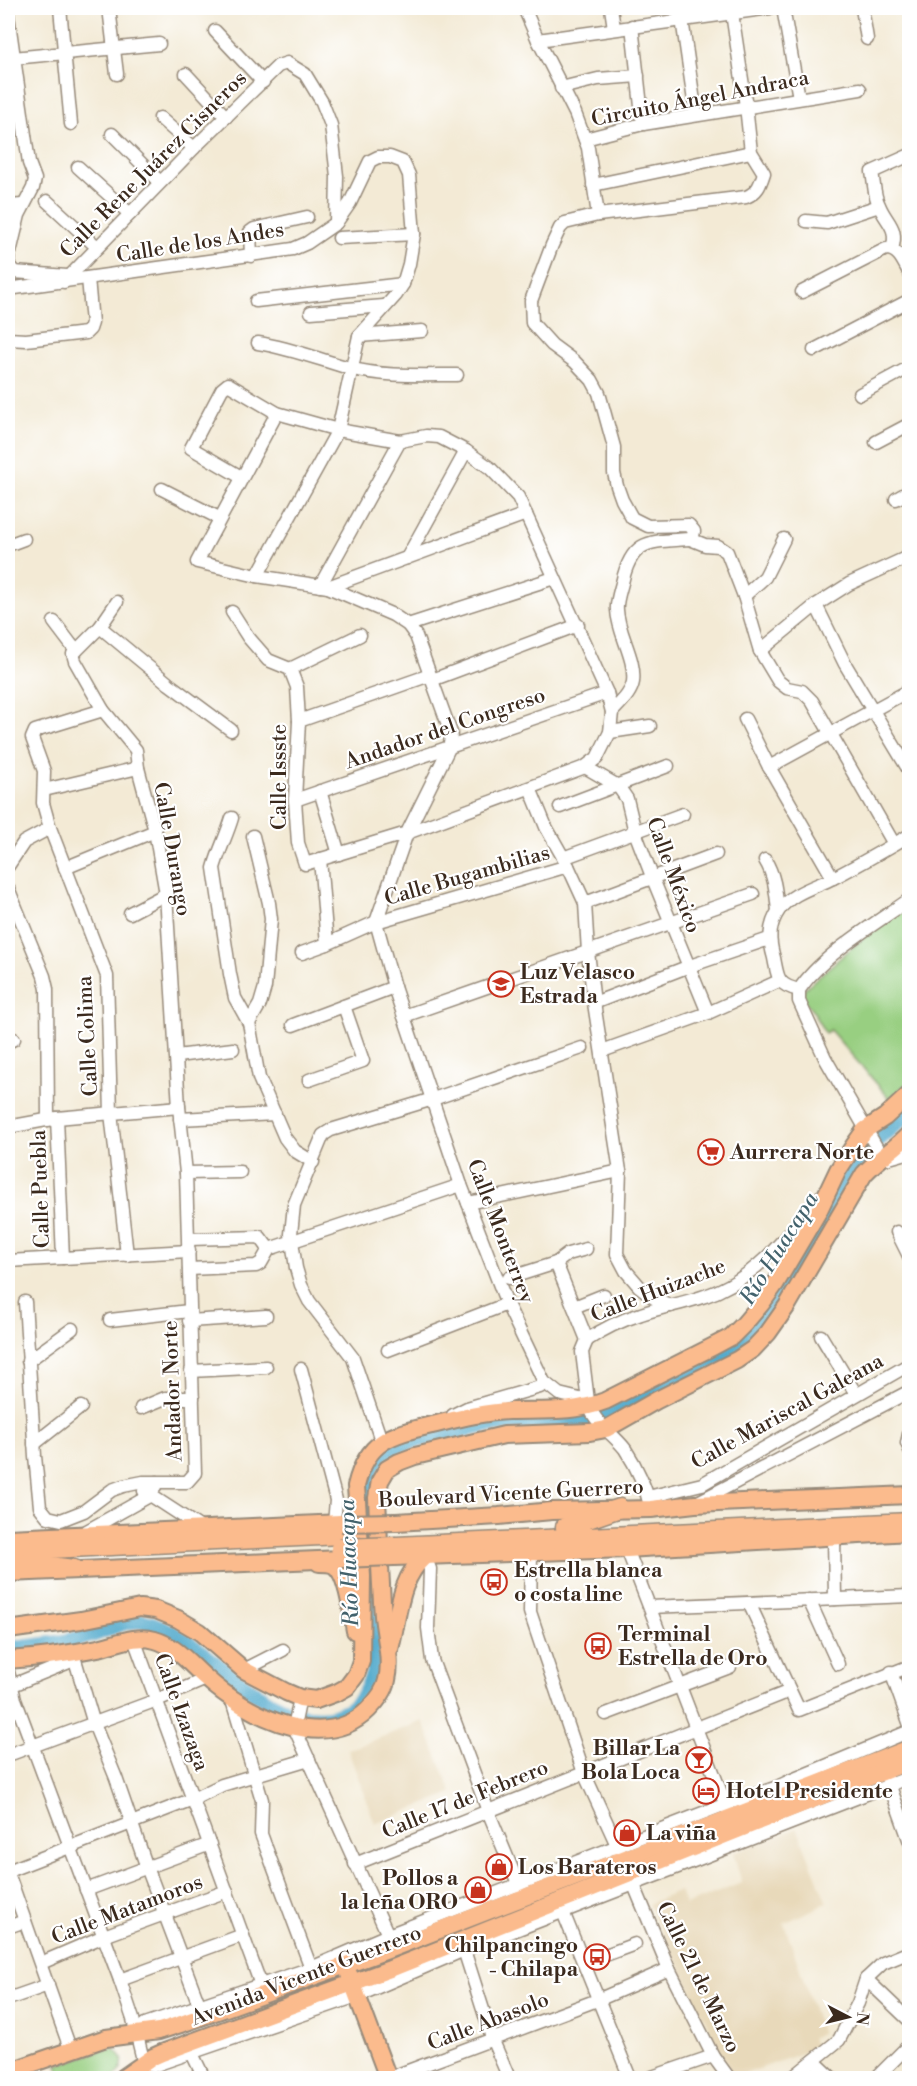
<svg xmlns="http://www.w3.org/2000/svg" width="917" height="2086" font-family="'Libre Bodoni',serif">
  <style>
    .built { fill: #e8d9ba }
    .green { fill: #98cf81; stroke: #6a7c50; stroke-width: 1.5 }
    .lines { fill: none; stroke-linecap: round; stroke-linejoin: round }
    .river { stroke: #4da7cb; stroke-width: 16 }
    .minor-casing { stroke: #978a7a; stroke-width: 15 }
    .major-casing { stroke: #978a7a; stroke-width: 20 }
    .highway-casing { stroke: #978a7a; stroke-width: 21 }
    .minor { stroke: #fff; stroke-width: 12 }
    .major { stroke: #fbbb8d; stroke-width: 16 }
    .highway { stroke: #fbbb8d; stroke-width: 18 }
    .major-bridge-casing { stroke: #978a7a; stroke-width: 20; stroke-linecap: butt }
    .highway-bridge-casing { stroke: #978a7a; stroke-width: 21; stroke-linecap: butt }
    .major-bridge { stroke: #fbbb8d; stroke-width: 16 }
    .highway-bridge { stroke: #fbbb8d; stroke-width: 18 }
    .labels { text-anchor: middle; stroke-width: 4.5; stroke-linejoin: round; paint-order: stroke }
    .street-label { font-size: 21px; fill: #3b2a1e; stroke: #fff }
    .poi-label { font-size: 21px; font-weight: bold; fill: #3b2a1e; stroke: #fff; text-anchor: start }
    .water-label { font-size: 22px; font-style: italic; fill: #43626c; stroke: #fff }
  </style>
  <rect width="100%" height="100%" fill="#fff"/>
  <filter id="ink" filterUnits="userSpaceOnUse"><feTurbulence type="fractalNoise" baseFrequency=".0167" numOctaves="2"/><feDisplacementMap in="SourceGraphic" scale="12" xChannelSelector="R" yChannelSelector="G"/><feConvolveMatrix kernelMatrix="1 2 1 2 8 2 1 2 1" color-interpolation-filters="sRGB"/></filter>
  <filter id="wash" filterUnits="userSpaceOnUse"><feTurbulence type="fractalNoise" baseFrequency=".008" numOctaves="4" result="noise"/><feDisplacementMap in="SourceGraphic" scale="24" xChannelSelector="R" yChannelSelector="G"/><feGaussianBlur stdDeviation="1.35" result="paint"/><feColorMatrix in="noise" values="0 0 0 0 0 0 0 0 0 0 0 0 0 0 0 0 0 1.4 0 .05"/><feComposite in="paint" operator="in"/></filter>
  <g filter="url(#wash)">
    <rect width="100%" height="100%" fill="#f3ead5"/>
    <g class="built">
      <polygon points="423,1721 452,1793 375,1824 348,1750"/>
      <polygon points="797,1828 827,1903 784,1923 821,2032 811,2038 815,2048 734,2078 648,1904 680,1891 685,1905 742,1883 733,1853"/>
    </g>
    <g class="green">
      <polygon points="909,899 909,1081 890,1099 830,1030 825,1033 815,1016 816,1015 798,994"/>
      <path d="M114,2049C119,2053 124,2057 122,2065C121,2070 116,2077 110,2078C100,2081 73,2078 62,2078L57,2065L103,2050Z"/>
    </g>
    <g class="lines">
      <path class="river" d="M8,1648C30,1648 63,1643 85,1637C105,1632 125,1617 146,1622C207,1637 267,1732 334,1716C359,1710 367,1693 374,1671L367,1481L373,1466L382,1454L395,1447L414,1441L487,1425L587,1420L610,1412L724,1354L755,1326L785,1285L863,1153L910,1112"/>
    </g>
  </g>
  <g filter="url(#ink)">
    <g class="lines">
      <g class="minor-casing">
        <g id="minor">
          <polyline points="60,8 71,124"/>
          <polyline points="109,8 117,74"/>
          <polyline points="524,8 538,40 575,113 588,148 598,215"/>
          <polyline points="611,8 614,28"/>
          <polyline points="783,8 799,98"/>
          <polyline points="862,8 867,39"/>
          <polyline points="8,15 29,163 35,179 33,188 19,215 8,261"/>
          <polyline points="682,19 696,115"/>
          <polyline points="632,26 643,124"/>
          <polyline points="215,31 263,82"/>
          <polyline points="538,40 770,8"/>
          <polyline points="13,58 159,44"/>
          <polyline points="186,74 226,117"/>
          <polyline points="561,88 598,79 638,76"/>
          <polyline points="160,118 194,148"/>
          <polyline points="112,134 160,182"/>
          <polyline points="585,139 643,124 860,89"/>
          <polyline points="78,167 130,214"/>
          <polyline points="593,185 751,152"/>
          <polyline points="47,201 97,247"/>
          <polyline points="8,206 23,205"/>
          <polyline points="806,221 827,223 879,206"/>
          <polyline points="339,238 414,234"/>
          <path d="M892,249C899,227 886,223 879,205C874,196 874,182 872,172L910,155"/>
          <polyline points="251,256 250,232 254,229 307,217"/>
          <polyline points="8,264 14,272 67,276"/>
          <polyline points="64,282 194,148 278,66 287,63 305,74 322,102 331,125 337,176 336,223"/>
          <polyline points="8,289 293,249 307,243 336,223 350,203 370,161 378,157 390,157 403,162 409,175 414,234 409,264 403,284 396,295 359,336 338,430 257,576"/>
          <path d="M802,292L886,249C900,249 904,264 910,274"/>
          <polyline points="256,301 403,284"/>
          <polyline points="311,312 384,306"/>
          <polyline points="359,336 422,331"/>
          <polyline points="8,339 26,340 86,333 90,329 92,323 88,278"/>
          <path d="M258,343C290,348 318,359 349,368C384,377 420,375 457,375"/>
          <polyline points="814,350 910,300"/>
          <polyline points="860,394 910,367"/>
          <polyline points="277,413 197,562 257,576 328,587 393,615 408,625 416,636 451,733 450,746 407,833 376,922"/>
          <polyline points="876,442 910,424"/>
          <polyline points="162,489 219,518"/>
          <polyline points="896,499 910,491"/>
          <polyline points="690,539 705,545 718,546 727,552 744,596 760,651 778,681 787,688 802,691 812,701 894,844"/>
          <polyline points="8,545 24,539"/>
          <polyline points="407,558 466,451"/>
          <polyline points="320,586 400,441"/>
          <polyline points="328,587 526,514"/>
          <polyline points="744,596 765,577 784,539"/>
          <polyline points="816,605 845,664 910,772"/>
          <polyline points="232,612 248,637 268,660 290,669 297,687 299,721 295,800 298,843 305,864 407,833 585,767 597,758 610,732 612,712 607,693 518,497 490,468 466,451 439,437 426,436 400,441 338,430 277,413 228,384 222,389 191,448 241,477"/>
          <polyline points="54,622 76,651"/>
          <polyline points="408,625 554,578"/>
          <polyline points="100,627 169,684 231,730"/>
          <polyline points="760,651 816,605 849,584 910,556"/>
          <polyline points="290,669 360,635"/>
          <polyline points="432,680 578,625"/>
          <polyline points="103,710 35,731 32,738 44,771 43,803 50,828 107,976 111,1113 127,1255"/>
          <path d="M612,712C620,703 631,694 633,682C636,658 618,634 617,610C616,602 620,591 622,583C632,538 650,542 690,539L693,536L694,531L689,525L648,526L632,518L622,500L617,486L614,473V447L599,393L592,380L575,362L552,345L532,323L531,301L552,245L560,228L565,223L598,215L746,197C758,192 760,185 764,173L751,152L746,106L732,13"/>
          <polyline points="745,719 769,767 833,878"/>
          <polyline points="299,721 430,675"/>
          <polyline points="610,732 650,726"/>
          <polyline points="585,767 618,786 627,799 635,832 653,879 708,1013"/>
          <polyline points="769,767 910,690"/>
          <polyline points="530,788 546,827 568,866 585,903 588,952 594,1003 620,1171 617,1254 626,1271 639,1286 654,1298 671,1306"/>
          <polyline points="44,790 138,768"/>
          <polyline points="320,791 339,854"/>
          <polyline points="295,800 607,693"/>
          <polyline points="560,807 668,766"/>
          <path d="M232,818C227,835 219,850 214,868L230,974L235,998L249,1023L259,1078L285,1138L295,1151L313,1162"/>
          <polyline points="563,858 683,814"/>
          <polyline points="320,859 327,944"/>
          <path d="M765,860C775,876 776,893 778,911"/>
          <polyline points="8,866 24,842 50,828"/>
          <polyline points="65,868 155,831"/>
          <polyline points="8,888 44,976 47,989 48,1120"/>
          <polyline points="585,903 716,854"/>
          <polyline points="130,913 166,894"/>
          <path d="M376,922L394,987L461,1185L507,1304L544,1382L559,1394L588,1401C591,1421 613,1433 625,1449C637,1467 646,1488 651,1509"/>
          <polyline points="302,953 327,944 376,922 568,866"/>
          <path d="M799,990C777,985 778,978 774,958C769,941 768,926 779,910C791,893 815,887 833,878C859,865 884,850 910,835"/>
          <polyline points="799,990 799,1001 825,1058 882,1157 889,1158 910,1152"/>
          <path d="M799,990C822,955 875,924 910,899"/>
          <polyline points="594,1003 687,967 769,939"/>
          <polyline points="404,1016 753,894"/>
          <polyline points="249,1023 260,1004 265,987 271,919 269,903 253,836"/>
          <polyline points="293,1025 394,987"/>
          <polyline points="8,1042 14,1039"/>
          <polyline points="602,1051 708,1013 779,981"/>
          <polyline points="177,1056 233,1049"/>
          <polyline points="309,1080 363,1061 344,1006"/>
          <polyline points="57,1118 63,1258"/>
          <polyline points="180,1119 275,1114"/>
          <polyline points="8,1127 57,1118 179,1107"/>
          <polyline points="186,1173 240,1172"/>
          <polyline points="468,1203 620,1171"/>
          <polyline points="897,1232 910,1258"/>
          <polyline points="189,1239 260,1237 269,1249"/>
          <polyline points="269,1249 461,1185"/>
          <polyline points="8,1261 189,1251"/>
          <polyline points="556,1263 587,1340"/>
          <polyline points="189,1269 256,1266 261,1263 269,1249"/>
          <polyline points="509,1278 556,1263 568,1254 586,1249"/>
          <polyline points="25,1302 35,1456 40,1507 48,1517 61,1520 84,1511 112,1490 123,1486 143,1482 187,1482 195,1473 186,1173 179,1107 166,894 155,831 138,768 136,750 103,710 75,661 73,654 100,627 117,602"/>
          <polyline points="574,1307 604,1295"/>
          <polyline points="110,1320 189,1311"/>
          <polyline points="189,1321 266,1316"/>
          <polyline points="821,1336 856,1394"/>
          <path d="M587,1340C603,1329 622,1320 641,1314C667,1305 695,1302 720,1290C762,1271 791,1231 820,1197"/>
          <polyline points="587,1340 582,1352 588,1401"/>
          <polyline points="388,1350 507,1304"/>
          <polyline points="28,1361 72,1329"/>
          <polyline points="301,1369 336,1500 334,1524"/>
          <polyline points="191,1371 266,1367"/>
          <polyline points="141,1408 165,1398 193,1398"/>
          <polyline points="453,1415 467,1408 540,1387 544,1382"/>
          <polyline points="910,1430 907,1443 910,1450"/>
          <polyline points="382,1443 353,1358 309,1301 301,1285 296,1268 291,1234 294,1205 323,1135 331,1130 433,1099 582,1048"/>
          <polyline points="34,1444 81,1407"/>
          <polyline points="144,1491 204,1530"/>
          <polyline points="648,1497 702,1484 910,1364"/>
          <polyline points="698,1502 910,1391"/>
          <polyline points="83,1533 151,1495 157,1482"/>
          <polyline points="834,1536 835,1599"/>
          <polyline points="627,1549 728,1811"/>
          <polyline points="531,1552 530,1612 584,1773 621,1854"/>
          <polyline points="425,1556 430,1569 428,1628 432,1660 488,1811 519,1886"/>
          <polyline points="809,1600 838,1664"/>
          <polyline points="749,1603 799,1710 910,1666"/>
          <polyline points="650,1607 910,1596"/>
          <polyline points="134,1639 261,1985"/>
          <polyline points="73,1653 94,1724 116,1778 145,1862 200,2007"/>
          <polyline points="244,1670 283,1650"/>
          <polyline points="8,1672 15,1699 120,1980 133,2019 144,2064 153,2066 164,2062 357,1996 464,1950 910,1777"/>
          <polyline points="891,1672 910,1725"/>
          <polyline points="8,1687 74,1660"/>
          <polyline points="231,1697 262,1800 261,1834 311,1968"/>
          <polyline points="300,1698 294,1727 388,1935"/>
          <polyline points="606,1714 730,1667"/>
          <polyline points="8,1755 157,1700 206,1679"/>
          <polyline points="887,1778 910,1842"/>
          <polyline points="355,1864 790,1691"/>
          <polyline points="8,1871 193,1799 222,1785 309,1759"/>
          <polyline points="8,1873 71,2051"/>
          <polyline points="631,1878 669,1969 713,2056 729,2078"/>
          <polyline points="86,1890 210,1844"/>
          <polyline points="561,1907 630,2078"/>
          <polyline points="8,1927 25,1921"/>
          <polyline points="464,1950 493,2041 509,2078"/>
          <polyline points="41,1963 104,1936 227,1891"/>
          <polyline points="584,1963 635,1944"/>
          <polyline points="866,1979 910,2021"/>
          <polyline points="120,1980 243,1935"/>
          <polyline points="8,1999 48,1985"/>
          <polyline points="136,2034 145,2024 311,1968 388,1935 726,1804 775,1788 792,1780 910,1731"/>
          <polyline points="189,2047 204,2078"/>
          <polyline points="814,2061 832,2078"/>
          <polyline points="389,2078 600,1999 669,1969"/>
          <polyline points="649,2078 713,2056"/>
          <polyline points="792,2078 839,2040 858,2003 866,1979 883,1963 910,1952"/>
          <polyline points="876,2078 910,2044"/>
        </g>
      </g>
      <g class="major-casing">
        <g id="major">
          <polyline points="396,1522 499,1516 552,1511 651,1509 695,1504 910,1495"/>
          <polyline points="8,1538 341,1523"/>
          <polyline points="394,1557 627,1549 910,1532"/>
          <path d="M319,1563C324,1563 330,1563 334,1565C348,1574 352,1615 355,1631"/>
          <polyline points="8,1573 341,1559"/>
          <path d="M8,1630L81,1620L140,1608L156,1610L178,1619L200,1632L244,1670L286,1692L300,1698L316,1700L338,1692L347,1687L356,1675L361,1661L362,1576L356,1486C367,1440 390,1435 432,1425C457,1419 483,1412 509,1411C542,1410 574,1413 605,1401L712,1347L731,1337L744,1324L761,1304L776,1283L818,1212L838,1170L855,1144L865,1130L885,1117L910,1094"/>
          <path d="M390,1649C399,1616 398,1580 425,1556"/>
          <path d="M8,1660C38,1658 68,1654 98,1648C116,1644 136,1634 155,1640C176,1646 190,1664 206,1678C217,1688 229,1697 242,1705C279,1727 333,1745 368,1710C376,1702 385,1691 387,1680C392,1660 385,1636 383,1616C380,1577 379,1538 377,1498L380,1481L387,1469L399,1462L415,1456L504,1435L590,1432L606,1429L657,1400L737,1360L753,1349L768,1333L787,1306L864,1174C878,1158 896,1149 910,1133"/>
          <polyline points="349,1974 388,2078"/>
          <polyline points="8,2072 106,2038 159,2031 184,2023 385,1951 910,1748"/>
          <polyline points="123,2078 153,2057 162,2053 390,1969 910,1761"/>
        </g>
      </g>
      <g class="highway-casing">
        <g id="highway">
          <polyline points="565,1527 620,1508"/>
          <polyline points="396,1546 910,1522"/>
          <polyline points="8,1551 342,1535"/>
          <polyline points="8,1561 74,1569"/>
        </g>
      </g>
      <use href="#minor" class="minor"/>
      <use href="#major" class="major"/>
      <use href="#highway" class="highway"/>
      <g class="major-bridge-casing">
        <g id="major-bridge">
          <polyline points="341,1523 396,1522"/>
          <polyline points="341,1559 394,1557"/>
        </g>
      </g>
      <g class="highway-bridge-casing">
        <polyline id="highway-bridge" points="340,1548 396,1546"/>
      </g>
      <use href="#major-bridge" class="major-bridge"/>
      <use href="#highway-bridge" class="highway-bridge"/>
    </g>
  </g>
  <defs>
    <g id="school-ring" transform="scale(1.35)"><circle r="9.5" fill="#fff" stroke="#c8321e" stroke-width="1.5"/><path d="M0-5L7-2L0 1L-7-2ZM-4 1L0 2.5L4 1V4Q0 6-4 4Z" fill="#c8321e"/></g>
    <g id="supermarket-ring" transform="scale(1.35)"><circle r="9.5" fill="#fff" stroke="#c8321e" stroke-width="1.5"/><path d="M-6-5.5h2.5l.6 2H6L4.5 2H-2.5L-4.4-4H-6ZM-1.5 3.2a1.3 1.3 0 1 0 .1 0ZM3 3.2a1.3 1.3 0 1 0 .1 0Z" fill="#c8321e"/></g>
    <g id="bus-ring" transform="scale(1.35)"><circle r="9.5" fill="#fff" stroke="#c8321e" stroke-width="1.5"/><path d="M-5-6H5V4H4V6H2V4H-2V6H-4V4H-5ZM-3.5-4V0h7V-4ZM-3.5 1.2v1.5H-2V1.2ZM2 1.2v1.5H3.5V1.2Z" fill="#c8321e"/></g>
    <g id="bar-ring" transform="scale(1.35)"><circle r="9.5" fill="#fff" stroke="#c8321e" stroke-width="1.5"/><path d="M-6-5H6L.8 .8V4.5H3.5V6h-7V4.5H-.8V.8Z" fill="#c8321e"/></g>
    <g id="hotel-ring" transform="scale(1.35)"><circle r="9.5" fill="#fff" stroke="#c8321e" stroke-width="1.5"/><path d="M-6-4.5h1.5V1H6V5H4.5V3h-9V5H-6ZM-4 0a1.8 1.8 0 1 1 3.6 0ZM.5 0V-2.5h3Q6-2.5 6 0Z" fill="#c8321e"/></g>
    <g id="shop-ring" transform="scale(1.35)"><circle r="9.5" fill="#fff" stroke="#c8321e" stroke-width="1.5"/><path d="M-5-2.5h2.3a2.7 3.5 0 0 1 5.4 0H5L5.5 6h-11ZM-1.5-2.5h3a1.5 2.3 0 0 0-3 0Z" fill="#c8321e"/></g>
  </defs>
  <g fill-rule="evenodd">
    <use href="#school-ring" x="501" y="984"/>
    <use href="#supermarket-ring" x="711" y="1152"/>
    <use href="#bus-ring" x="494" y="1582"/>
    <use href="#bus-ring" x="598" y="1646"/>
    <use href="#bar-ring" x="699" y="1760"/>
    <use href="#hotel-ring" x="706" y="1791"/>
    <use href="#shop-ring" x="627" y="1833"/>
    <use href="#shop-ring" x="499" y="1867"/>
    <use href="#shop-ring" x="478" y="1890"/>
    <use href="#bus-ring" x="597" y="1957"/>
  </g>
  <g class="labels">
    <g class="street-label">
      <text transform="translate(700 98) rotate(-11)" y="7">Circuito Ángel Andraca</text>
      <text transform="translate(153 164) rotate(-45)" y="7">Calle Rene Juárez Cisneros</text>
      <text transform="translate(200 242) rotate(-9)" y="7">Calle de los Andes</text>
      <text transform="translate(445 728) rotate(-19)" y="7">Andador del Congreso</text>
      <text transform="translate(279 777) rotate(-90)" y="7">Calle Issste</text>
      <text transform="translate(173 849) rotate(80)" y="7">Calle Durango</text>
      <text transform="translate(467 875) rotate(-16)" y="7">Calle Bugambilias</text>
      <text transform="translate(674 875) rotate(70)" y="7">Calle México</text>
      <text transform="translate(87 1036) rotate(-93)" y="7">Calle Colima</text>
      <text transform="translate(40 1189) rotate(-92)" y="7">Calle Puebla</text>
      <text transform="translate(501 1231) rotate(69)" y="7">Calle Monterrey</text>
      <text transform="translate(658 1290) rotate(-21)" y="7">Calle Huizache</text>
      <text transform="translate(172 1391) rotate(-92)" y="7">Andador Norte</text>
      <text transform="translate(787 1411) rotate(-29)" y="7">Calle Mariscal Galeana</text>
      <text transform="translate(511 1493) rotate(-3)" y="7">Boulevard Vicente Guerrero</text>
      <text transform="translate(182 1712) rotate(70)" y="7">Calle Izazaga</text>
      <text transform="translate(465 1799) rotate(-22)" y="7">Calle 17 de Febrero</text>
      <text transform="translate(127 1909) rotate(-21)" y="7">Calle Matamoros</text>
      <text transform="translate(306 1975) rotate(-21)" y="7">Avenida Vicente Guerrero</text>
      <text transform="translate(699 1977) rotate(64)" y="7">Calle 21 de Marzo</text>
      <text transform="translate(488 2021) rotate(-21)" y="7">Calle Abasolo</text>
    </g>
    <g class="poi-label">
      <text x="520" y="979">Luz Velasco<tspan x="520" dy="24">Estrada</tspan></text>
      <text x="730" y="1159">Aurrera Norte</text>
      <text x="514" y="1577">Estrella blanca<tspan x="514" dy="24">o costa line</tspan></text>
      <text x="618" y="1641">Terminal<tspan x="618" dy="24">Estrella de Oro</tspan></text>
      <text x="680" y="1755" text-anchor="end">Billar La<tspan x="680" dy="24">Bola Loca</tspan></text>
      <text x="726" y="1798">Hotel Presidente</text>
      <text x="646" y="1840">La viña</text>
      <text x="518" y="1874">Los Barateros</text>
      <text x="458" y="1885" text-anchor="end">Pollos a<tspan x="458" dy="24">la leña ORO</tspan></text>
      <text x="578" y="1952" text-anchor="end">Chilpancingo<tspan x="578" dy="24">- Chilapa</tspan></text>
    </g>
    <g class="water-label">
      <text transform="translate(778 1248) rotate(-58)" y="8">Río Huacapa</text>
      <text transform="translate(348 1563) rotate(-92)" y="8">Río Huacapa</text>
    </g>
  </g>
  <rect width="917" height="2086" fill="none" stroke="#fff" stroke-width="30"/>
  <g transform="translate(848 2017) rotate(97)" stroke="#ffffff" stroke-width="4.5" paint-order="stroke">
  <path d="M0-4.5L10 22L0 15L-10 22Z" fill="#3b2a1e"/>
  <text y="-9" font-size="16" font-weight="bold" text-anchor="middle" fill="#3b2a1e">N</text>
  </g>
</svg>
